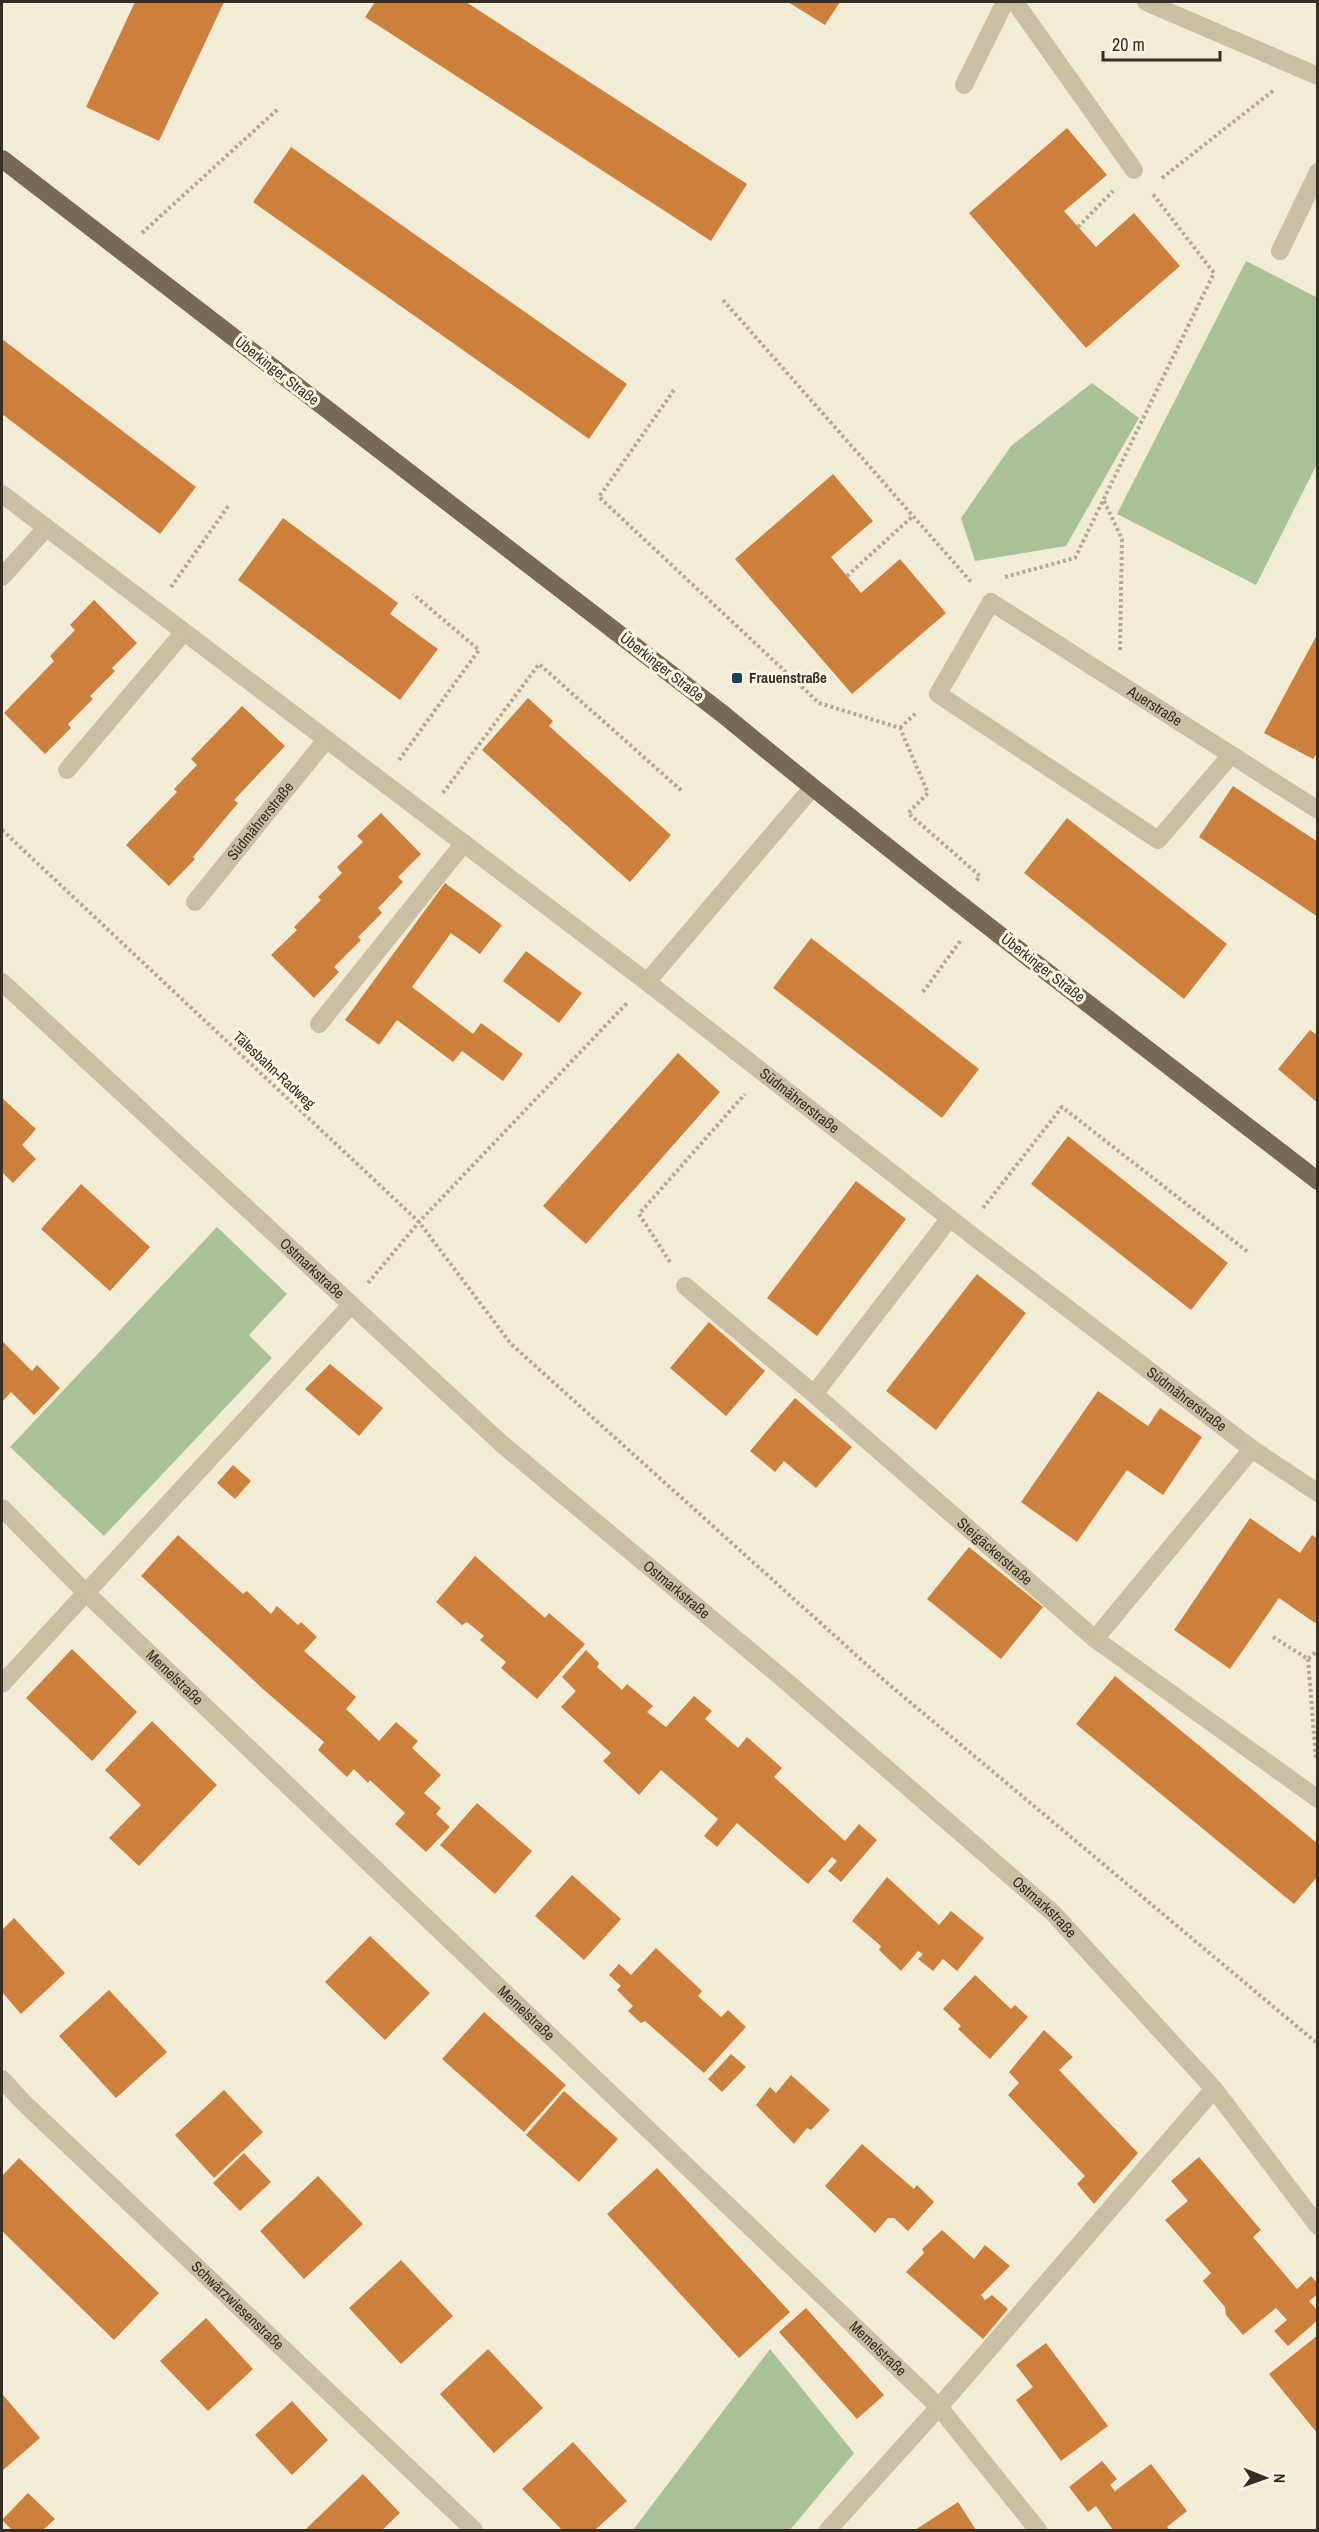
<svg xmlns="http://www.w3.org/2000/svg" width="1319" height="2532" font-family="'Archivo Narrow',sans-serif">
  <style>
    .green { fill: #a9c197 }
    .building { fill: #cc803c }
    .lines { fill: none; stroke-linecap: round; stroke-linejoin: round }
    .path { stroke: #b6a88d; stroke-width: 4; stroke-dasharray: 3 3; stroke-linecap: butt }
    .lane { stroke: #cabea3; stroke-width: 18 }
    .street { stroke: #cabea3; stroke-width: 18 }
    .primary { stroke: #786955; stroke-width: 18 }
    .poi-dot { fill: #194558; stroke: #faf5e3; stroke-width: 2 }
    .labels { text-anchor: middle; stroke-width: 6; stroke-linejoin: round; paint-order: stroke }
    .street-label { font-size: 15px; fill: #352e25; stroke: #faf5e3 }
    .poi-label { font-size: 15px; font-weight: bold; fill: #352e25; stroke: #faf5e3; text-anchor: start }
  </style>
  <rect width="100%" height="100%" fill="#f2ecd7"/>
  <g class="green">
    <polygon points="1246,261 1318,298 1317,464 1256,585 1117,514"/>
    <polygon points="1092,383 1139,418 1066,546 975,561 961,518 1011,446"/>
    <polygon points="217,1227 287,1294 249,1335 272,1358 104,1536 10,1447"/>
    <polygon points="770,2349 854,2453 790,2530 633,2530"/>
  </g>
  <g class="building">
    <polygon points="135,2 224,2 159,141 86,107"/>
    <polygon points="375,2 466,2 747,184 711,241 365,17"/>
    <polygon points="788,2 840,2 825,25"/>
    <polygon points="1067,128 1107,175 1064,211 1096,247 1134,213 1180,266 1086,348 969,213"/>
    <polygon points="291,147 627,384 589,439 253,202"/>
    <polygon points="2,339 196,487 160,534 2,414"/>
    <polygon points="833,474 873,521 831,557 861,593 900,559 946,613 852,694 735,559"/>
    <polygon points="283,518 398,603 390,614 438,649 400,700 238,580"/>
    <polygon points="94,600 137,643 112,668 115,671 90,696 93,699 68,724 71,728 45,754 4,713 54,661 50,656 75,630 70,625"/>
    <polygon points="1318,633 1318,752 1313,759 1264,733"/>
    <polygon points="528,698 553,721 549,726 671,835 630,882 482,750"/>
    <polygon points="242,706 285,746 234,800 238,803 193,857 195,859 169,886 126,845 177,792 174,789 197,765 191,759"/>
    <polygon points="1233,786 1318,842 1318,917 1199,837"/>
    <polygon points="381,813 421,854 398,877 403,882 378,908 382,913 358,937 361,940 334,967 339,972 314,998 271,955 297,930 294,927 321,900 318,897 342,873 337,867 363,842 357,836"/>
    <polygon points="1067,818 1227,944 1184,999 1024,873"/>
    <polygon points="445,883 502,925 480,954 451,933 412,987 473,1034 481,1023 523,1054 503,1081 462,1051 453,1062 397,1020 379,1045 345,1020"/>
    <polygon points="811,938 979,1069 942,1118 773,988"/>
    <polygon points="526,951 582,993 559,1023 503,981"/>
    <polygon points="1310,1030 1318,1036 1318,1103 1278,1069"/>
    <polygon points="678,1053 720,1092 586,1244 543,1206"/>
    <polygon points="2,1098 36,1129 22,1145 36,1159 13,1183 2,1172"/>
    <polygon points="1068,1136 1228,1263 1191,1310 1031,1184"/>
    <polygon points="856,1181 906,1219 817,1336 767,1298"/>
    <polygon points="81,1184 150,1247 110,1291 41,1229"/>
    <polygon points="977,1274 1026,1313 936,1430 886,1391"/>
    <polygon points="709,1322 765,1371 726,1416 670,1368"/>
    <polygon points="2,1341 32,1371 37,1365 60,1388 34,1415 11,1392 2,1402"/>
    <polygon points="330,1364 383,1408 359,1436 305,1389"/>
    <polygon points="1098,1391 1148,1426 1160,1408 1202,1437 1163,1495 1127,1470 1077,1542 1021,1502"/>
    <polygon points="795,1398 852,1447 816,1488 784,1461 775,1472 750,1451"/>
    <polygon points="233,1465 251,1481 235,1499 217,1483"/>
    <polygon points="1250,1518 1300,1553 1312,1535 1318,1539 1318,1619 1315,1623 1279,1598 1230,1669 1174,1630"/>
    <polygon points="178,1535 243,1594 247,1591 271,1614 277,1606 298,1625 301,1622 317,1637 304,1651 356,1697 346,1709 379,1741 396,1722 418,1741 412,1748 441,1775 424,1793 441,1808 436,1814 450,1827 426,1852 395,1824 405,1813 370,1780 368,1783 354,1769 347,1777 318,1750 324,1742 263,1689 141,1576"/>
    <polygon points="969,1547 1043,1607 1001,1659 927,1599"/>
    <polygon points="475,1556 545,1618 549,1613 585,1644 537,1699 501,1668 506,1662 480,1640 484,1636 467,1622 462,1625 436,1602"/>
    <polygon points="72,1649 137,1712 92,1761 26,1698"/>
    <polygon points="586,1650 599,1663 597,1667 622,1690 627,1684 653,1706 647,1712 666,1727 694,1696 712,1711 705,1719 738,1748 747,1737 782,1768 774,1777 845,1841 859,1824 877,1840 841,1882 828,1871 837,1861 832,1857 808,1884 737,1823 717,1847 704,1836 718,1819 661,1770 639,1795 603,1761 611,1753 561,1707 576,1691 562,1677"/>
    <polygon points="1115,1676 1318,1844 1318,1876 1294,1904 1076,1724"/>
    <polygon points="152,1721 217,1785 139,1866 109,1838 141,1805 105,1770"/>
    <polygon points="477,1803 532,1851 495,1894 440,1845"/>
    <polygon points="572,1875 621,1919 584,1960 535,1916"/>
    <polygon points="887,1877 939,1925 951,1911 984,1938 957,1971 943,1959 933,1971 918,1959 923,1954 918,1951 901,1971 879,1950 881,1946 852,1921"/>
    <polygon points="14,1918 65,1973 21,2014 2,1992 2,1930"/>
    <polygon points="370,1936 430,1993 385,2040 325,1982"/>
    <polygon points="656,1948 702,1991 698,1996 721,2017 728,2010 746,2027 704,2073 645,2021 641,2023 628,2011 633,2006 617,1990 621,1986 609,1975 619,1964 631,1975"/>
    <polygon points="975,1975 1011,2009 1015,2005 1028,2017 990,2059 958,2029 961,2026 943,2009"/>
    <polygon points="109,1990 167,2052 116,2098 59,2036"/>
    <polygon points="484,2012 566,2085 524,2132 442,2059"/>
    <polygon points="1044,2030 1073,2057 1059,2070 1138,2153 1094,2204 1077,2184 1085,2176 1008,2095 1019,2083 1009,2072"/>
    <polygon points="731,2054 746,2067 722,2092 708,2079"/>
    <polygon points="791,2075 830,2110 811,2130 807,2128 794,2144 756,2105 770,2087 776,2093"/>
    <polygon points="224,2090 263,2132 214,2178 175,2135"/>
    <polygon points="564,2091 618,2139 579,2182 526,2135"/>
    <polygon points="862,2144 914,2189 917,2185 934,2202 908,2231 894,2218 888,2218 875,2233 825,2186"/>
    <polygon points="244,2153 271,2182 240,2211 213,2183"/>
    <polygon points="1199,2157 1261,2230 1253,2237 1297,2289 1311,2276 1318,2284 1318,2294 1309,2301 1318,2311 1318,2320 1288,2346 1274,2331 1287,2320 1276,2308 1243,2335 1226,2315 1225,2307 1203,2281 1211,2273 1165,2220 1188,2201 1171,2181"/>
    <polygon points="19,2158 159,2293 114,2340 2,2231 2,2176"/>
    <polygon points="657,2168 790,2312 739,2358 607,2214"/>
    <polygon points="318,2176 363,2224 304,2279 260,2231"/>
    <polygon points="942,2230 974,2259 985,2245 1010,2266 981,2295 985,2300 992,2295 1008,2309 983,2339 906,2272 924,2253 922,2249"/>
    <polygon points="401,2260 453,2316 401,2364 349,2308"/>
    <polygon points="806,2308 884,2395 857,2419 779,2332"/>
    <polygon points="206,2318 253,2369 208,2411 160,2361"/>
    <polygon points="1318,2335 1318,2434 1269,2374"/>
    <polygon points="1046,2343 1108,2426 1061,2461 1016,2400 1033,2387 1016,2365"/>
    <polygon points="488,2349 543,2408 494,2453 440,2394"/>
    <polygon points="2,2394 40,2438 2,2471"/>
    <polygon points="292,2401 328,2440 292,2475 255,2435"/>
    <polygon points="573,2442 627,2501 595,2530 562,2530 522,2489"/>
    <polygon points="1102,2461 1117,2479 1110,2485 1115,2491 1151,2464 1187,2511 1167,2527 1170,2530 1113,2530 1096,2506 1088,2512 1069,2487"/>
    <polygon points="363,2474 400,2513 382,2530 305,2530"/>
    <polygon points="28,2493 55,2519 43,2530 12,2530 2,2520"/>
    <polygon points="958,2502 976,2530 915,2530"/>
  </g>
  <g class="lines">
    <g class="path">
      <polyline points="1162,178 1274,90"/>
      <polyline points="1078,227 1113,191"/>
      <polyline points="142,233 279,108"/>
      <polyline points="723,300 972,583"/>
      <polyline points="674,390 599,497 819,703 900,728 928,793 908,813 980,876 976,881"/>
      <polyline points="1104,501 1122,539 1120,651"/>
      <polyline points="847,576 913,516"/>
      <polyline points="1005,577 1075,558 1214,273 1152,193"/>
      <polyline points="171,587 229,505"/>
      <polyline points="900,728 917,712"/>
      <polyline points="399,760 479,650 413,594"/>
      <polyline points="443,793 539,664 683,792"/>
      <polyline points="2,830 419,1222 511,1344 886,1682 1318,2044"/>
      <polyline points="923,992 961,940"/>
      <polyline points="983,1208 1062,1107 1248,1252"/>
      <polyline points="670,1262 639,1214 745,1094"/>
      <polyline points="368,1283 419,1222 628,1002"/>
      <polyline points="1273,1637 1308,1659 1318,1650"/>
      <polyline points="1308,1659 1316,1760"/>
    </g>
    <g class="lane">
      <polyline points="1015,2 1134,170"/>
      <polyline points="964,85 1005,2"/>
      <polyline points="1280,251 1318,172"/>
      <polyline points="991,602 938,694 1158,840 1231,755"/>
      <polyline points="2,1684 351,1305"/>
      <polyline points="828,2530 939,2407 1214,2089"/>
    </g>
    <g class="street">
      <polyline points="1146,2 1318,76"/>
      <path id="s1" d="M2,494L647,982L974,1237L1252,1449L1318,1493"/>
      <polyline points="2,577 46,528"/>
      <path id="s2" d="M991,602L1318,810"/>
      <polyline points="67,770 184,632"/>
      <path id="s3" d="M195,902L326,740"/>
      <path id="s4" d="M2,982L502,1444L787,1682L1053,1913L1214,2089L1318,2226"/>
      <polyline points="647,982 812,788"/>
      <polyline points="319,1024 464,843"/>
      <path id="s5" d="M685,1286L814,1394L1095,1639L1318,1799"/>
      <polyline points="814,1394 950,1218"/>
      <path id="s6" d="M2,1508L84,1591L939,2407L1038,2530"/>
      <polyline points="1095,1639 1252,1449"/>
      <path id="s7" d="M2,2079L24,2103L474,2530"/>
    </g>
    <path class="primary" d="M2,159L724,715C918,875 1119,1027 1318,1181"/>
  </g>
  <rect class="poi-dot" x="731" y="672" width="12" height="12" rx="3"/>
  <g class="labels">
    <g class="street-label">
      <text transform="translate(277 371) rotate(38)" y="5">Überkinger Straße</text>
      <text transform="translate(662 667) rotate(38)" y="5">Überkinger Straße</text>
      <text dy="5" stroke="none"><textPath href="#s2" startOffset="194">Auerstraße</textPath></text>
      <text dy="5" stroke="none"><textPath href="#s3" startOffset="104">Südmährerstraße</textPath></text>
      <text transform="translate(1043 968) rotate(38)" y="5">Überkinger Straße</text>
      <text transform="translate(274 1070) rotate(43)" y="5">Tälesbahn-Radweg</text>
      <text dy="5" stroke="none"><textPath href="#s1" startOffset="1002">Südmährerstraße</textPath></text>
      <text dy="5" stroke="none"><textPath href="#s4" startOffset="422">Ostmarkstraße</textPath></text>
      <text dy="5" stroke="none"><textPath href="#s1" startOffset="1491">Südmährerstraße</textPath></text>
      <text dy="5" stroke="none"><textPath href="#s5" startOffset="408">Steigäckerstraße</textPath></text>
      <text dy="5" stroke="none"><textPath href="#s4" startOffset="908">Ostmarkstraße</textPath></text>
      <text dy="5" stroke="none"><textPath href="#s6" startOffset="242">Memelstraße</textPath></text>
      <text dy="5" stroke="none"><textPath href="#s4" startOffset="1394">Ostmarkstraße</textPath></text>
      <text dy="5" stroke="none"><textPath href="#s6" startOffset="728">Memelstraße</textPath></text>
      <text dy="5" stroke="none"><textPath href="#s7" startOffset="327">Schwärzwiesenstraße</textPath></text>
      <text dy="5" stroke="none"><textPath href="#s6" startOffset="1214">Memelstraße</textPath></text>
    </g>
    <g class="poi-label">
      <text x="749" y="683">Frauenstraße</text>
    </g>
  </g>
  <rect width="1319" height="2532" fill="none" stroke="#352e25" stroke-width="6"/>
  <g transform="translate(1265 2478) rotate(91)" stroke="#faf5e3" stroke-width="4.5" paint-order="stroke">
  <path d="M0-4.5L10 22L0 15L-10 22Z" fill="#352e25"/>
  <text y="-9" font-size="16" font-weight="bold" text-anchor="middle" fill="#352e25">N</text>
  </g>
  <path d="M1103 51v9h117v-9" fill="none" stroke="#352e25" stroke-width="3"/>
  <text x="1112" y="51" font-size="18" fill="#352e25" stroke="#faf5e3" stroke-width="4.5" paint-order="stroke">20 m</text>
</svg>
